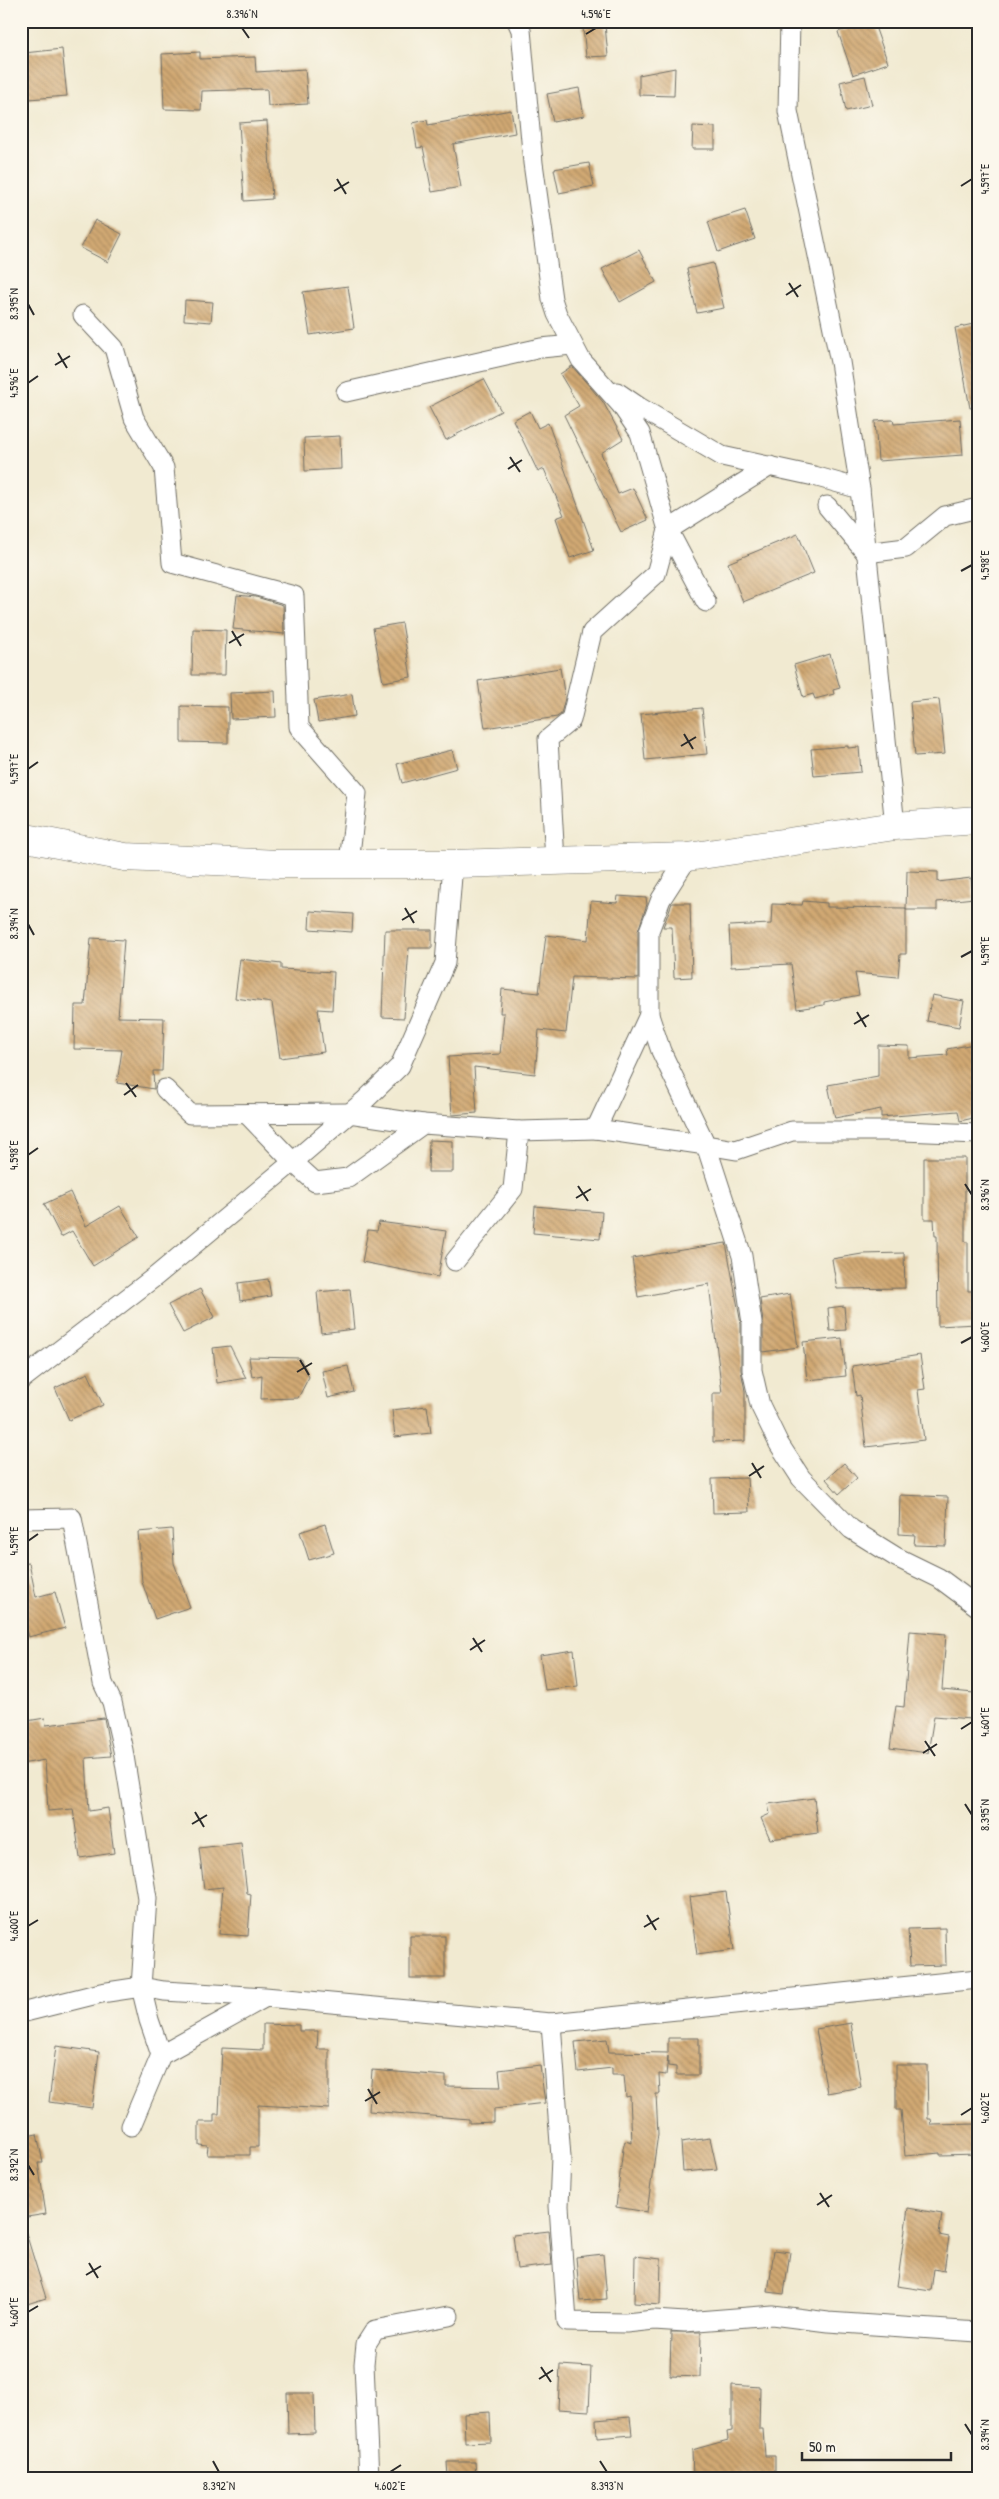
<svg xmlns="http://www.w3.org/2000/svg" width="999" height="2499" font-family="'Patrick Hand',sans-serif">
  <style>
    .building { fill: url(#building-back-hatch) }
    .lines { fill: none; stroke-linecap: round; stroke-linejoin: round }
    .street-casing { stroke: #706e65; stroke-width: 21 }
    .secondary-casing { stroke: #706e65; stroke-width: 29 }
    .street { stroke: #fff; stroke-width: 19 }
    .secondary { stroke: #fff; stroke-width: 28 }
    .ticks { fill: none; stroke: #2b2b2b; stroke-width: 2 }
    .neatline { fill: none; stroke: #2b2b2b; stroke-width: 2 }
    .ticks-label { font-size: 12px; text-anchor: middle; fill: #2b2b2b }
  </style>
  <defs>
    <pattern id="building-back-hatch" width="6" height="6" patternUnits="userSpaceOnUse" patternTransform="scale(1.25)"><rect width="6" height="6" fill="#d1a973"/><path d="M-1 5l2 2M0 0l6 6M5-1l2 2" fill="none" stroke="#aa8a5f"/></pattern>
  </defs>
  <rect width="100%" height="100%" fill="#fbf7ec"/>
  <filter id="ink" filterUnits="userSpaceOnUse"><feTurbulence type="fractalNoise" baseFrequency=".02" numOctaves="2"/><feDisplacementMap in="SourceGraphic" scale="10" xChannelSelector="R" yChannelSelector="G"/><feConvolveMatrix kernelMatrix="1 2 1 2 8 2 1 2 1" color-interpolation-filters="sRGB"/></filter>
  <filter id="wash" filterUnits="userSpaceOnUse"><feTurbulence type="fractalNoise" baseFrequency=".0096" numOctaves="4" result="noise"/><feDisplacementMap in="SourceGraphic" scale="20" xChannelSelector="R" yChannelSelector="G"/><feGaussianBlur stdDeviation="1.12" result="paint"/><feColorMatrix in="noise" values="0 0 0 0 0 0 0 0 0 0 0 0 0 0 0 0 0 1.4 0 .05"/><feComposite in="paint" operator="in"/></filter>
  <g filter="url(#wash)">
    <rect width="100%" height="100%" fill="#f1ead1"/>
    <g id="blocks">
      <g class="building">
        <polygon points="868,21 873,21 888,63 853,75 838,32"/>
        <polygon points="605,25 608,56 586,57 583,27"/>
        <polygon points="62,49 67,96 29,99 24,53"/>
        <polygon points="200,52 200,59 255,57 256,72 305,69 308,104 268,106 267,89 202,91 201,110 164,109 162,54"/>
        <polygon points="675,68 674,96 639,95 639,75"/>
        <polygon points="865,76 872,105 846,111 840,82"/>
        <polygon points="579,88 584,116 553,122 547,94"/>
        <polygon points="511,110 515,133 453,144 461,187 432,192 423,147 417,148 413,123 427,120 428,125"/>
        <polygon points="267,121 272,199 244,201 239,123"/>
        <polygon points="693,126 715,127 715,149 692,149"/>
        <polygon points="589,163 594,186 559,193 554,169"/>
        <polygon points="745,210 755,239 718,252 708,222"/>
        <polygon points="95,220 122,234 108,262 81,248"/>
        <polygon points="639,250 656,282 620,302 602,269"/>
        <polygon points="713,263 724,308 697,313 687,269"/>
        <polygon points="348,286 354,328 310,335 303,292"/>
        <polygon points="185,300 213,302 211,322 184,320"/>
        <polygon points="978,323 978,407 970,408 955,328"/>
        <polygon points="572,366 603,402 623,439 601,453 618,494 633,488 648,520 621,532 564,415 579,406 560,374"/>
        <polygon points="484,379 501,411 446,440 429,407"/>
        <polygon points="530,411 538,428 548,423 594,550 570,558 556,518 564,515 544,469 538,472 513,420"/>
        <polygon points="960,419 963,455 878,461 875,421 893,420 894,424"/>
        <polygon points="340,436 341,469 305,471 304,438"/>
        <polygon points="798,534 814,573 743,602 728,563"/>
        <polygon points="237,595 256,597 283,605 284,634 233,629"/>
        <polygon points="402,623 411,677 383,682 373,628"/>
        <polygon points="193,629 226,630 225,675 192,675"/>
        <polygon points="830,654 840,688 833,690 834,694 815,699 813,694 803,697 794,665"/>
        <polygon points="560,668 565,698 561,714 557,717 485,728 478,681"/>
        <polygon points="275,691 276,717 231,719 230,693"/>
        <polygon points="352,694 355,716 318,722 314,700"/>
        <polygon points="939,699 945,754 915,756 910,702"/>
        <polygon points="181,706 228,707 228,743 181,742"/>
        <polygon points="702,708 707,754 645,760 641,714"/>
        <polygon points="848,746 848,748 859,747 861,772 814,776 811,749"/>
        <polygon points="452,750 457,768 402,783 397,764"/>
        <polygon points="907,871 938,872 938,882 971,878 974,898 937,902 937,910 906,910"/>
        <polygon points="618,896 646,898 647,904 638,931 638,979 572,977 566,1033 539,1030 535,1074 474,1067 477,1113 452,1115 448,1057 500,1054 504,1013 500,1013 502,989 539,993 546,935 588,940 591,901 617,903"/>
        <polygon points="803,901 827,903 827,907 906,908 906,954 900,954 898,977 855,973 859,995 824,1002 824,1005 797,1009 791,964 731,967 729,926 771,924 772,904 802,905"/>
        <polygon points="672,903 690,903 692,977 674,978 672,927 663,927"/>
        <polygon points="310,911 353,914 352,932 309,929"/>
        <polygon points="385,930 432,930 432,948 409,948 404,1018 382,1017"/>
        <polygon points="91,938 124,940 118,1017 164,1018 162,1071 153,1071 154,1089 117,1083 122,1050 74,1049 75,1005 85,1005"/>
        <polygon points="240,959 281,964 281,969 334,972 332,1010 318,1009 324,1052 280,1058 272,1003 235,998"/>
        <polygon points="932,995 964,1001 959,1027 927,1021"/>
        <polygon points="974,1044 978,1067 978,1117 960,1121 958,1111 881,1117 881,1109 835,1118 828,1085 878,1076 878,1045 909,1046 909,1058 948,1055 947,1049"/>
        <polygon points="429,1140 453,1141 453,1172 428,1172"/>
        <polygon points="924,1158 965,1158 965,1242 968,1242 968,1291 975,1291 977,1324 938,1326 937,1236 935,1236 934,1219 924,1219"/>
        <polygon points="70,1192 86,1226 120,1206 139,1237 93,1266 72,1231 61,1237 44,1204"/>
        <polygon points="535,1206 602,1212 600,1239 533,1233"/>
        <polygon points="379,1222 446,1231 438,1277 362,1262 368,1230 377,1231"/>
        <polygon points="726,1243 741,1324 741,1370 745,1391 745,1441 713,1442 713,1393 722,1393 709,1284 638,1297 632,1258"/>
        <polygon points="904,1253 905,1288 837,1289 832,1259 862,1254"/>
        <polygon points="268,1279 271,1296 240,1301 238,1283"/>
        <polygon points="200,1289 215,1317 183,1333 168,1305"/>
        <polygon points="350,1289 354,1329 321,1333 317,1292"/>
        <polygon points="790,1294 798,1347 763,1352 763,1323 760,1299"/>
        <polygon points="844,1306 846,1330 830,1331 828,1308"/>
        <polygon points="842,1338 846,1376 807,1380 803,1342"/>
        <polygon points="230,1346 246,1378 217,1383 213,1348"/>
        <polygon points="920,1355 925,1389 918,1390 924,1440 866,1447 860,1395 856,1396 852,1366"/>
        <polygon points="249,1357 300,1358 309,1377 298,1398 261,1399 262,1375 252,1377"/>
        <polygon points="348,1366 354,1392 328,1398 322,1371"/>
        <polygon points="88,1373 103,1405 69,1420 55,1388"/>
        <polygon points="427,1406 431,1433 395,1437 392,1410"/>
        <polygon points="844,1463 857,1478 839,1494 826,1479"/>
        <polygon points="747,1478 749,1512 713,1513 712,1479"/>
        <polygon points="900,1495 948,1497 946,1546 914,1545 915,1535 899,1534"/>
        <polygon points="325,1524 334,1553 309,1560 300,1532"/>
        <polygon points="172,1529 174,1563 190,1607 155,1619 142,1582 138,1532"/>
        <polygon points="29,1563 36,1597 55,1592 65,1628 28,1637 21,1613 21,1564"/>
        <polygon points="910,1631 946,1634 942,1690 974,1693 971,1719 934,1716 928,1753 890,1748 896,1706 904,1707"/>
        <polygon points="574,1650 578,1686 545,1690 540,1655"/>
        <polygon points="45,1718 46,1725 104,1718 111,1756 86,1758 89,1811 108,1808 114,1853 80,1858 73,1809 48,1811 45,1760 21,1764 21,1722"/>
        <polygon points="814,1798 818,1833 770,1839 761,1818 770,1814 768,1804"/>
        <polygon points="241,1843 247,1893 251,1894 248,1936 219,1934 223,1887 204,1889 199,1848"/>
        <polygon points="726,1892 734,1950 697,1955 689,1897"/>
        <polygon points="945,1928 946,1965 910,1966 908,1929"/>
        <rect x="410" y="1936" width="35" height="42"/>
        <polygon points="851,2023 861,2087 827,2093 816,2029"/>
        <polygon points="263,2024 299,2025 299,2031 318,2031 317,2049 329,2049 329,2109 258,2105 258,2147 250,2147 250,2155 207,2155 208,2146 199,2145 199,2122 214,2122 214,2114 219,2114 222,2048 263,2050"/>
        <polygon points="668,2038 699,2038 699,2075 676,2075 676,2067 668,2066 668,2056 666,2075 659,2074 660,2094 656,2094 658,2134 647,2212 616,2207 623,2149 625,2141 632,2143 630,2096 626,2097 624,2075 612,2075 612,2068 578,2072 575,2042 607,2039 609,2052 668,2053"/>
        <polygon points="56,2046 99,2052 92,2108 49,2102"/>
        <polygon points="540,2065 545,2103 494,2109 494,2122 469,2123 469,2119 369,2111 372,2070 446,2076 446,2086 501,2087 499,2070"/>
        <polygon points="896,2065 927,2065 928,2119 931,2119 932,2125 977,2124 977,2154 940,2155 940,2153 905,2156 901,2110 896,2110"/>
        <polygon points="37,2134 43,2163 38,2163 46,2214 21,2218 21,2137"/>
        <polygon points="710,2138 717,2169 683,2172 681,2142"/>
        <polygon points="908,2208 942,2214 939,2235 949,2237 944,2271 934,2269 931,2291 897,2286"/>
        <polygon points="21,2230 25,2230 46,2298 21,2306"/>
        <polygon points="549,2231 552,2265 517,2269 513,2235"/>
        <polygon points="774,2250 790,2252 784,2294 768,2292"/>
        <polygon points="603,2254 607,2299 580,2301 576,2257"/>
        <polygon points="635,2256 661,2259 660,2305 634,2303"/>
        <polygon points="671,2332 701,2332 700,2377 670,2376"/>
        <polygon points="560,2365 591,2367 589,2411 558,2409"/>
        <polygon points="732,2385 760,2387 759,2429 763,2429 765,2456 775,2456 775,2478 693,2478 692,2450 728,2440 727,2432 732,2431"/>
        <polygon points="287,2393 314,2393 315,2433 288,2434"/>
        <polygon points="490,2412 491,2442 465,2443 464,2414"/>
        <polygon points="630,2417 632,2435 597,2438 596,2420"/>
        <polygon points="447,2462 475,2462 476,2478 448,2478"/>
      </g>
    </g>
  </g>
  <g filter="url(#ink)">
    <use href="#blocks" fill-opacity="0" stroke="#706e65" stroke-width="1"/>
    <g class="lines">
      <g class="street-casing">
        <g id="street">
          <polyline points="517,21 521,30 533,163 552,299 557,314 581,360 621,405 640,433 668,530 706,602"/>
          <polyline points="790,21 788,111 840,362 860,489 895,826"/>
          <polyline points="83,315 114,348 134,418 164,468 172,563 294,596 299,727 357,793 349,863"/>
          <polyline points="346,392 541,348 572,345"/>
          <polyline points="617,392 639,407 722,456 814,476 860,489"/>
          <polyline points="827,506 866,553 906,548 945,516 978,508"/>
          <polyline points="688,857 661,899 649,931 649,1015 661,1051 706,1145 736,1150 792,1131 903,1131 978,1134"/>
          <polyline points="555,861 548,739 571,720 592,632 656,574 668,530 770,466"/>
          <polyline points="165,1089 190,1114 349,1113 423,1124"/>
          <polyline points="247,1114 293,1162 364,1101 400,1066 445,963 453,864"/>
          <polyline points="596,1129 706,1145 742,1256 752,1323 752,1370 760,1405 779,1444 801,1478 851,1529 896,1557 939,1578 978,1607"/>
          <polyline points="455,1261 513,1189 519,1131 596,1129 649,1015"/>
          <polyline points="21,1380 156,1276 293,1162 315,1182 348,1178 423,1124 519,1131"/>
          <polyline points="21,1519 72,1518 103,1683 112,1702 123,1750 147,1898 141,1987 149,2020 161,2055"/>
          <polyline points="21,2013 101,1993 141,1987 164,1991 265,1997 551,2023 978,1979"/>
          <polyline points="551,2023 561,2157 559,2206 567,2322 626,2323 654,2320 685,2322 772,2315 828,2322 978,2332"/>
          <polyline points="131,2126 161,2055 264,1998"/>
          <polyline points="369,2478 364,2364 366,2344 375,2330 449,2316"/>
        </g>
      </g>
      <g class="secondary-casing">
        <polyline id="secondary" points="21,837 125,857 278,864 453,864 688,857 895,826 978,820"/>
      </g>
      <use href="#street" class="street"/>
      <use href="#secondary" class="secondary"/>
    </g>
  </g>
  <path class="ticks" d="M242,28L249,38M586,34L596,28M337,179L346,194M961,186L972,179M334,191L349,182M789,283L798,297M786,295L801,285M28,304L34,315M58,353L67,368M55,365L70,356M28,383L38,376M510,457L520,472M508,469L522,460M961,571L972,565M232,631L241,646M229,643L244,634M684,734L693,749M681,746L696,737M28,769L38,762M405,908L414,923M402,920L417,911M28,924L34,935M961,957L972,951M857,1012L866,1027M854,1024L869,1015M126,1083L136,1097M124,1095L138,1085M28,1155L38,1148M965,1184L972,1195M578,1186L588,1201M576,1198L591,1189M961,1343L972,1337M300,1360L309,1375M297,1372L312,1363M752,1463L761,1478M749,1476L764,1466M28,1541L38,1534M473,1638L482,1652M470,1650L485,1640M961,1729L972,1722M925,1741L935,1756M923,1753L937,1744M965,1804L972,1815M195,1812L204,1827M192,1824L207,1815M647,1915L656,1930M28,1926L38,1920M644,1927L659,1918M368,2089L377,2104M365,2101L380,2092M961,2115L972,2108M28,2165L34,2175M820,2193L829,2207M817,2205L832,2195M89,2263L98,2278M86,2275L101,2266M28,2312L38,2306M541,2367L551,2382M539,2379L553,2370M965,2424L972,2435M213,2461L219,2472M600,2461L607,2472M390,2472L401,2465"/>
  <rect width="999" height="2499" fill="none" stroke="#fbf7ec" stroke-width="55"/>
  <path d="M802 2452v8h149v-8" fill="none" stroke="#2b2b2b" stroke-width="2.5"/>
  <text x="809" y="2452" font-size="15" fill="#2b2b2b" stroke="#fbf7ec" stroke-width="4" paint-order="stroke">50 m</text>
  <rect x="28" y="28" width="944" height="2444" class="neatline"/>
  <g class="ticks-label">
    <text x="242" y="18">8.396°N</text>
    <text x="596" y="18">4.596°E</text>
    <text transform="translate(985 179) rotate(-90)" y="4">4.597°E</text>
    <text transform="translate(14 304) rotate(-90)" y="4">8.395°N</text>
    <text transform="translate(14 383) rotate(-90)" y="4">4.596°E</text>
    <text transform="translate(985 565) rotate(-90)" y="4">4.598°E</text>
    <text transform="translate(14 769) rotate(-90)" y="4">4.597°E</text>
    <text transform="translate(14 924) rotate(-90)" y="4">8.394°N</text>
    <text transform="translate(985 951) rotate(-90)" y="4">4.599°E</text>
    <text transform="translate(14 1155) rotate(-90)" y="4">4.598°E</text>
    <text transform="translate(985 1195) rotate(-90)" y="4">8.396°N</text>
    <text transform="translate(985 1337) rotate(-90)" y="4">4.600°E</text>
    <text transform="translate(14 1541) rotate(-90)" y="4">4.599°E</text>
    <text transform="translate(985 1722) rotate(-90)" y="4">4.601°E</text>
    <text transform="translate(985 1815) rotate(-90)" y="4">8.395°N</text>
    <text transform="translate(14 1926) rotate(-90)" y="4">4.600°E</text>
    <text transform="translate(985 2108) rotate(-90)" y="4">4.602°E</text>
    <text transform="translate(14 2165) rotate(-90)" y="4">8.392°N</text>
    <text transform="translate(14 2312) rotate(-90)" y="4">4.601°E</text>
    <text transform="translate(985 2435) rotate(-90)" y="4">8.394°N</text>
    <text x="219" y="2490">8.392°N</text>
    <text x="390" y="2490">4.602°E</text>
    <text x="607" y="2490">8.393°N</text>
  </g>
</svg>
